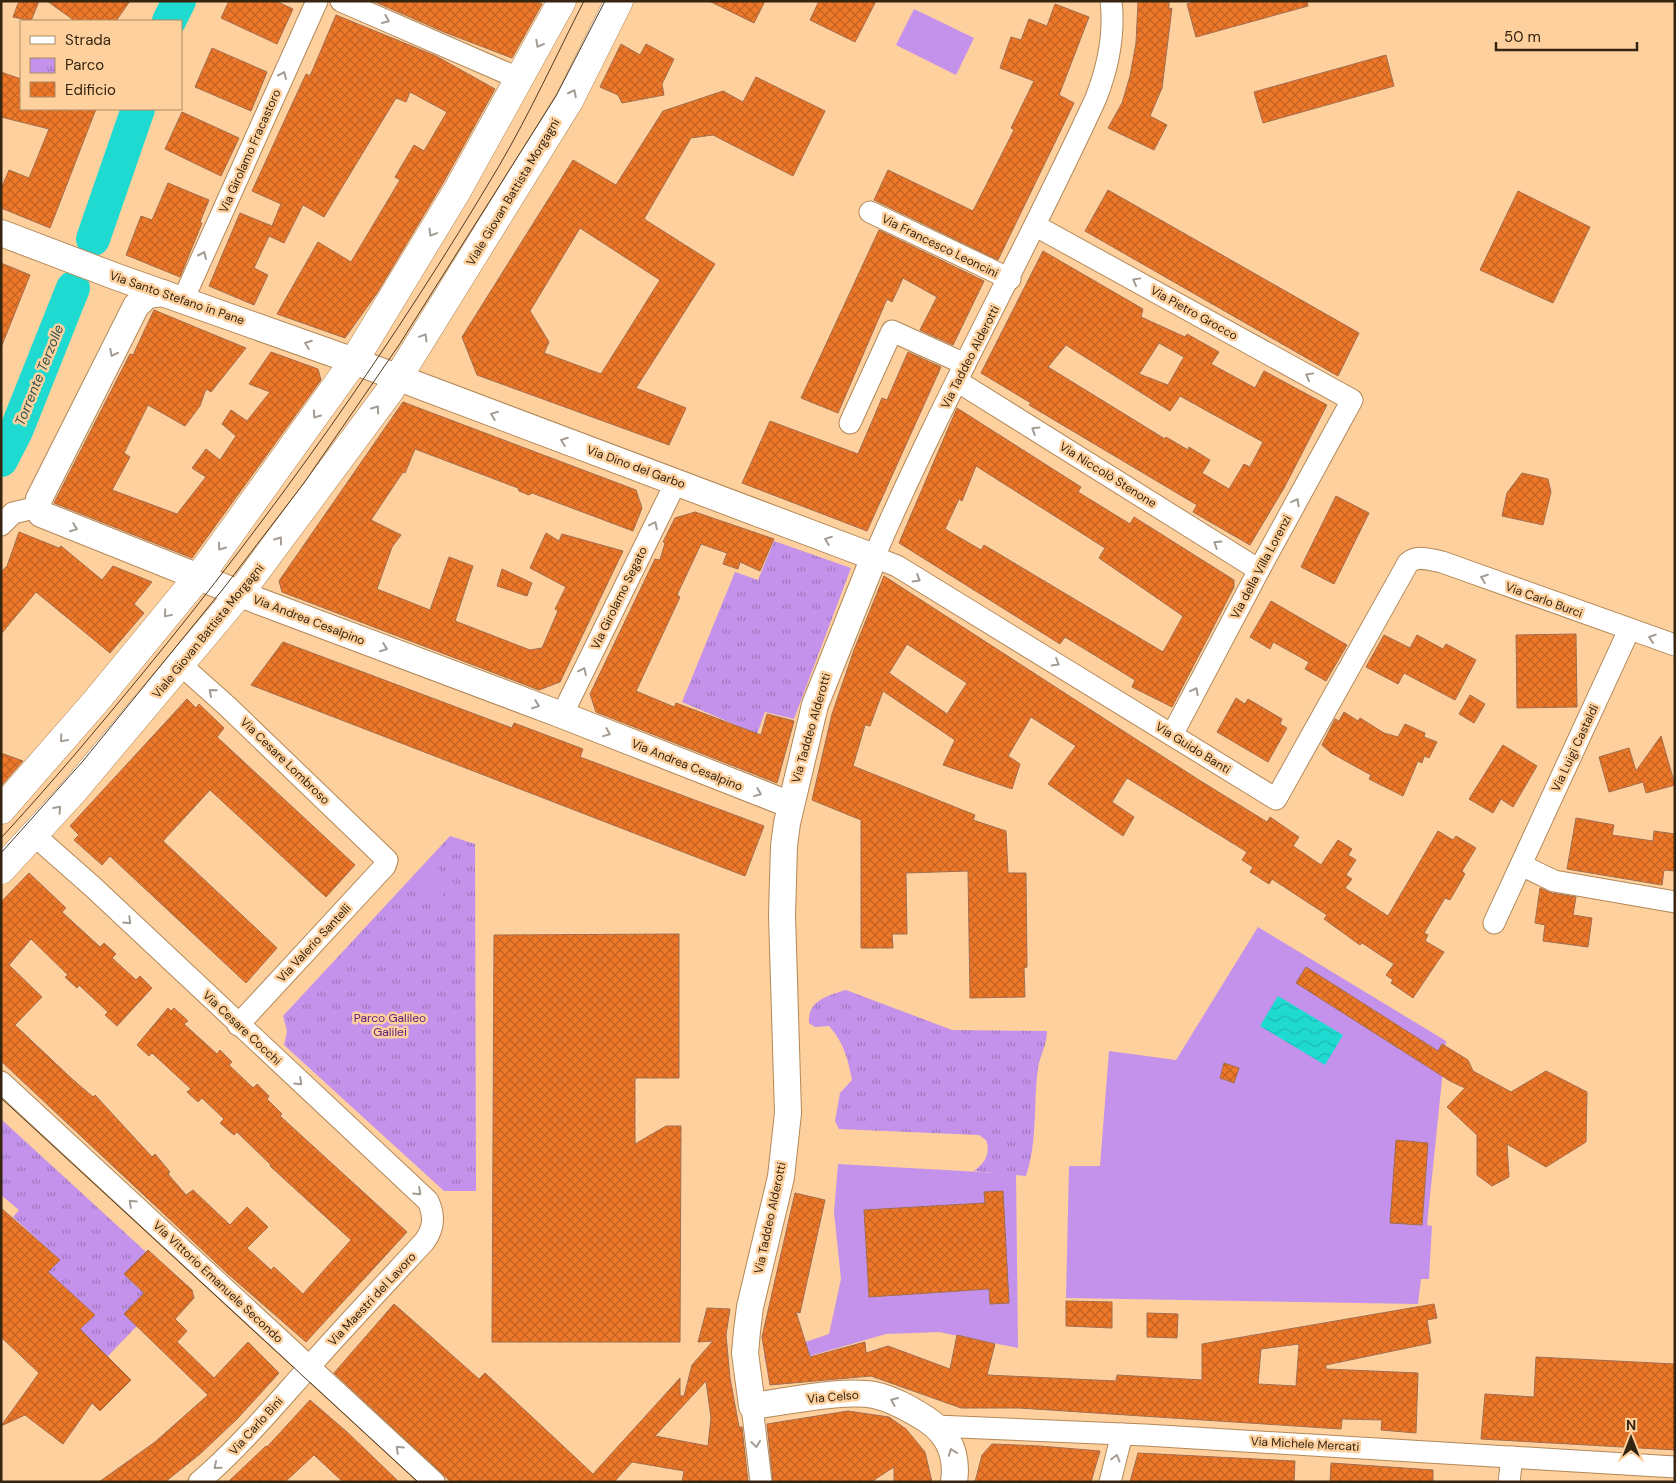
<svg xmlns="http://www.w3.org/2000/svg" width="1676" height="1483" font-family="'DM Sans',sans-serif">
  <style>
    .park { fill: url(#park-tufts) }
    .garden { fill: #c492eb }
    .water { fill: url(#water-waves) }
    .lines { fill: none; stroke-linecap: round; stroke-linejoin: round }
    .river { stroke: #1edad1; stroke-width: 34 }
    .building { fill: url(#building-cross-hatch); stroke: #a46d4e; fill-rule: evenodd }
    .minor-casing { stroke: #b38858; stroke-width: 23 }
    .tertiary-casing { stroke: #b38858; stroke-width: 28 }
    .secondary-casing { stroke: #b38858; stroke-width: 29 }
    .minor { stroke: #fff; stroke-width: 21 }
    .tertiary { stroke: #fff; stroke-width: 26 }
    .secondary { stroke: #fff; stroke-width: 28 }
    .tram { stroke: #4f3a22; stroke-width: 1 }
    .oneway { stroke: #a49c93 }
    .labels { text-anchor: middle; stroke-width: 5; stroke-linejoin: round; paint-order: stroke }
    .street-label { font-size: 12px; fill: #352410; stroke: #fdd09d }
    .park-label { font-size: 12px; fill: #5a1b7f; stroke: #fdd09d }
    .water-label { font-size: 14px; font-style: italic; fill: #325351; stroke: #fdd09d }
  </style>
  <defs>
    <pattern id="park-tufts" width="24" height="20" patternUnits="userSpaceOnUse" patternTransform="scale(1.25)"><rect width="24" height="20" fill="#c492eb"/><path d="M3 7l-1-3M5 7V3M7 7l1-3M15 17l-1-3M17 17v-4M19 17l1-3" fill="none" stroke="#a077bd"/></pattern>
    <pattern id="water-waves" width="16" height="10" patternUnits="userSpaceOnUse" patternTransform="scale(1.25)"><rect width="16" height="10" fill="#1edad1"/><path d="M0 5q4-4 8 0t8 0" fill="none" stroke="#1cbbb2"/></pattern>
    <pattern id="building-cross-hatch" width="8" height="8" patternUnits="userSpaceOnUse" patternTransform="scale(1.25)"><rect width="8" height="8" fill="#ee7829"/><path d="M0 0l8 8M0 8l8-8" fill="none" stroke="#c26222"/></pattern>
  </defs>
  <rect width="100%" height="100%" fill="#fdd09d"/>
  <g class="park">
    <polygon points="774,541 851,568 794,719 765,712 757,734 682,702 735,572 758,580"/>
    <polygon points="450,836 475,844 476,1191 444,1191 284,1045 287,1031 283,1016"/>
    <path d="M846,990L952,1030L1047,1031C1047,1045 1040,1055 1038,1068C1033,1105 1038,1140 1026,1176L974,1171C985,1163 991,1153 986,1140L979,1135L839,1129L835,1121L840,1093L852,1080C848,1059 844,1043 829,1026L815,1027L809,1023C807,1000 830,995 846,990Z"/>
    <polygon points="1,1119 146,1252 124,1274 144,1293 125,1314 137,1326 107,1357 80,1329 95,1315 48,1272 60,1260 13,1217 19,1210 1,1195"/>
  </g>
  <g class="garden">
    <polygon points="914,9 974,38 956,75 896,45"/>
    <polygon points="434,865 454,883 434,904 415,886"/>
    <polygon points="1258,927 1446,1041 1427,1225 1432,1226 1429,1279 1421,1279 1418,1304 1066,1298 1069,1166 1100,1166 1109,1051 1176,1060"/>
    <polygon points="838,1164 1016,1174 1018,1348 939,1332 886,1334 768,1368 764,1356 829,1334 841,1279 834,1212"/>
  </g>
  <polygon class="water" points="1278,996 1343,1035 1325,1065 1260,1026"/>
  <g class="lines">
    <g class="river">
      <polyline points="169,21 179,1"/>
      <polyline points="93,239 138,109"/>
      <polyline points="1,460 16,431 73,288"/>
    </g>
  </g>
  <g class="building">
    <polygon points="19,1 39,1 31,21 13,17"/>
    <polygon points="47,1 130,1 116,21 75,21"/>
    <polygon points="229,1 276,1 293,9 277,44 221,18"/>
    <polygon points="373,1 536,1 542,4 512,58 444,32"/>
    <polygon points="709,1 765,1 754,23"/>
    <polygon points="819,1 876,1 855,42 810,20"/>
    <polygon points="1138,1 1169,1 1169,9 1172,8 1162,88 1150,116 1167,125 1154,150 1108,128 1122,103 1130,76 1136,43"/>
    <polygon points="1196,1 1307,1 1308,6 1196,37 1187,4"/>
    <polygon points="1055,4 1089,17 1059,95 1074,103 998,260 874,200 888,170 973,211 1014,130 1011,128 1034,81 1000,68 1011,37 1021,40 1029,19 1047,26"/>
    <polygon points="336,15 436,56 495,89 443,183 377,293 345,338 277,314 318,242 351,262 400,180 395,177 414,145 424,151 447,112 410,92 406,102 396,98 324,217 303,205 284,243 269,236 254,268 268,275 254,305 209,286 240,213 272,226 281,204 252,191 306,74 310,76"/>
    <polygon points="621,44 640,55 646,44 674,59 662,84 664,95 622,103 618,95 600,87"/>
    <polygon points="212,48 267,72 251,111 195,87"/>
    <polygon points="1386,55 1394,86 1263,123 1254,92"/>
    <polygon points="1,72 21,79 21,109 96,109 50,228 1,208 1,189 9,170 29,178 49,129 1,117"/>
    <path d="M756,77L825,111L793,176L713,135L691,138L644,219L715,264L636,388L686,408L669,445L477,375L462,337L573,160L616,185L663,111L723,91L743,102ZM580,228L660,280L601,374L544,353L549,342L530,311Z"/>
    <polygon points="182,112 239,138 221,176 165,149"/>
    <polygon points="168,183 209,200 200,222 202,223 180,277 126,255 141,216 152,220"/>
    <polygon points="1108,190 1359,333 1338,376 1085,231"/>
    <polygon points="1518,191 1590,227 1553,303 1480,270"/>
    <polygon points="879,230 984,281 953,345 920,330 937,297 903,278 892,302 887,299 838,413 801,398"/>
    <path d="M1043,251L1143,309L1141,317L1185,337L1187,334L1219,352L1211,364L1255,388L1264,371L1327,405L1284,488L1250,545L1193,512L1197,505L1029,405L1031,403L981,373ZM1159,343L1184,357L1168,385L1139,374ZM1066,345L1170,411L1180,396L1263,442L1250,467L1244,464L1229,489L1202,473L1210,460L1189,447L1188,450L1166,437L1165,439L1048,367Z"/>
    <polygon points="1,263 30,275 2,345 1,345"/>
    <polygon points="154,310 246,348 211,392 206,389 200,406 185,426 148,405 124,453 130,457 112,490 177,514 206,477 192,468 206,449 220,460 236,436 222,424 231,410 247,421 270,392 249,384 271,352 318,369 321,380 192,558 54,503 130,354 133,355"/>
    <polygon points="908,352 941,367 867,531 742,483 770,421 858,454 882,398 887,400"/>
    <polygon points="403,402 636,490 642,508 633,531 532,493 529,495 519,491 518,488 415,449 405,473 403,472 371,520 401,535 392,547 377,589 430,610 449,557 473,566 455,621 530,650 542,648 558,611 555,609 566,587 530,568 546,533 559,541 562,534 623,551 560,682 539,690 282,592 279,581"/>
    <path d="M957,408L1081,487L1078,492L1130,524L1134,517L1234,580V587L1172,707L1132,687L1135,680L1065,637L1060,644L899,543ZM976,466L1105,548L1099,558L1183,616L1163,652L984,545L981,550L945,529L959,499L962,501Z"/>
    <polygon points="1522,473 1548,479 1551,492 1543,525 1502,516 1507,493"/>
    <polygon points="1336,496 1369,513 1334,584 1301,567"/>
    <polygon points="695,512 774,539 760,571 740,562 738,569 723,564 727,553 701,544 677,595 680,597 636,691 674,707 676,703 761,735 767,714 794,721 777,783 596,712 590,694 655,559 660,560 665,543 663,542 675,518"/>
    <polygon points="19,532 59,548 61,546 102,580 113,566 152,582 134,604 144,613 110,653 36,592 1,634 1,572 7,566"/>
    <polygon points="502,569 532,583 527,596 497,586"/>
    <path d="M884,576L1199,780L1267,822L1270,817L1299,837L1293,846L1321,865L1338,840L1352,849L1348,855L1356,860L1346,875L1352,879L1345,888L1388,916L1438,831L1453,840L1456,836L1476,848L1462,871L1465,874L1450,900L1445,898L1424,933L1428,935L1425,941L1444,952L1413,998L1391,983L1393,980L1386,975L1394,964L1362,943L1360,945L1324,919L1327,915L1272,879L1269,884L1250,872L1253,867L1242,860L1247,852L1127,778L1112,802L1134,817L1123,836L1048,784L1076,746L1031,717L1008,756L1020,764L1012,789L943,765L955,740L883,691L870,726L865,725L853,766L975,815L973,820L1006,831L1008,873H1026L1027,967L1024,968L1025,997L970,998L968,871L906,873L907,934H892L893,948H861V820L812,800L832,714L854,650ZM907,644L967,683L947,714L889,673Z"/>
    <polygon points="1271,601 1347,645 1326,681 1305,669 1309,662 1273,642 1270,649 1250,637"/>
    <polygon points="1576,634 1577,707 1517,708 1516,635"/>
    <polygon points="1384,635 1410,648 1417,635 1443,649 1446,644 1476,660 1455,700 1404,673 1398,684 1366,667"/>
    <polygon points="283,642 512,728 514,723 583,749 580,757 764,826 745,876 251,685"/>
    <polygon points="1470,695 1485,704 1474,723 1459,714"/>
    <polygon points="1236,698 1245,704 1248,699 1282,719 1280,724 1287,728 1268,762 1217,732"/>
    <polygon points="187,699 196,708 199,704 224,728 217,737 355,865 326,897 210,790 163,841 277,948 246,983 110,856 102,865 74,840 79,835 70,826"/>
    <polygon points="1344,712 1358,721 1360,718 1384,733 1398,737 1405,724 1425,733 1424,737 1437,742 1429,758 1424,756 1422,763 1418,761 1403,796 1369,779 1371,775 1331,753 1322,745 1335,719 1339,721"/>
    <polygon points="1661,736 1675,785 1646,793 1643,782 1609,792 1599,757 1629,748 1636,771"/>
    <polygon points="1503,745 1537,766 1513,807 1501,799 1493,813 1469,799"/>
    <polygon points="1,753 23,761 1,786"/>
    <polygon points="1576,818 1614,825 1612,835 1653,841 1654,831 1675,834 1675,871 1664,870 1662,885 1567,869"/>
    <polygon points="29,873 66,908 62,912 100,947 104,943 116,954 112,958 136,980 140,976 152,988 117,1026 105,1015 108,1012 79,985 77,988 65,977 68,975 31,939 9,965 42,997 15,1025 71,1078 93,1097 95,1095 152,1157 155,1154 170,1172 168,1174 186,1195 193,1190 230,1225 247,1207 268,1227 247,1248 271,1270 274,1267 303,1294 351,1240 270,1166 271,1165 237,1132 234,1135 220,1123 224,1119 202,1098 198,1102 187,1092 191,1089 152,1053 149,1056 137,1045 168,1008 171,1011 174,1008 188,1021 184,1024 217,1054 220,1050 232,1062 229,1065 253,1088 257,1084 269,1096 267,1099 282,1114 280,1116 407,1232 306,1342 227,1273 1,1061 1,902"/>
    <polygon points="1540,888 1552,893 1576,897 1573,915 1592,918 1588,947 1543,941 1545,925 1535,923"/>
    <polygon points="679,934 679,1078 635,1078 635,1144 666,1126 681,1126 680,1342 492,1342 494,935"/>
    <polygon points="1306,967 1438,1051 1442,1044 1468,1060 1473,1071 1511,1092 1546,1071 1587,1092 1586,1142 1546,1167 1507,1144 1509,1177 1492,1186 1477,1175 1477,1135 1447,1107 1465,1088 1450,1081 1296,983"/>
    <polygon points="1224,1063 1239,1068 1234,1083 1220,1078"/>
    <polygon points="1396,1140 1428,1143 1422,1225 1390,1223"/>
    <polygon points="1003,1191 1009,1303 990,1304 989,1289 869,1297 864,1210 985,1203 984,1192"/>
    <path d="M795,1193L825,1200L800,1313L796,1312L810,1357L865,1342L866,1353L888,1346L950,1369L957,1335L995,1344L987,1375L1116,1381L1117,1375L1202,1380V1344L1434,1304L1437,1318L1427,1320L1431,1343L1326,1365V1369L1418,1373L1416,1433L1381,1430L1382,1420L1342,1419L1341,1429L1019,1408H961L871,1376L770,1385L762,1337ZM1299,1344L1296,1386L1258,1384L1261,1349Z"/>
    <polygon points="1,1208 60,1260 48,1272 95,1315 80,1329 131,1380 100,1411 92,1403 63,1444 25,1415 1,1426 39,1373 1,1337"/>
    <polygon points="148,1250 192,1290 194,1298 175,1319 187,1331 177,1342 214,1378 248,1342 279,1373 237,1419 200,1454 165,1482 99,1482 155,1442 208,1395 124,1314 144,1293 124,1274"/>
    <polygon points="1066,1301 1112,1302 1112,1328 1066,1326"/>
    <path d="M394,1304L479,1379L485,1373L593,1474L680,1378V1396H684L692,1365L713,1341L698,1342L707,1308L730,1309L726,1335L730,1378L739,1427H742L748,1482H682L684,1471L632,1462L614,1482H451L334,1373ZM706,1381L711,1418L708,1446L655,1436Z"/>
    <polygon points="1147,1313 1178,1314 1177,1338 1147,1337"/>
    <polygon points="1536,1357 1675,1364 1675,1450 1481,1439 1485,1394 1534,1397"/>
    <polygon points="310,1400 347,1432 399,1482 343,1482 314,1455 285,1482 228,1482 266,1446 267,1447"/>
    <polygon points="848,1411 889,1417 906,1429 925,1452 932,1482 894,1482 894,1467 871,1482 773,1482 767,1424"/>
    <polygon points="992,1444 1040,1446 1100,1451 1091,1482 975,1482 982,1455"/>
    <polygon points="1138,1453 1295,1461 1294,1482 1130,1482"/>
    <polygon points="1331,1463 1433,1470 1433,1482 1330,1482"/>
  </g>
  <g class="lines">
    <g class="minor-casing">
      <g id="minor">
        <polyline points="341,1 520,79"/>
        <path d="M1111,1C1115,35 1108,67 1096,98C1025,253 941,401 874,557L897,566L1276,799L1408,563C1417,554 1431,560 1442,562L1675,645"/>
        <polyline points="870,212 1010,279"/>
        <polyline points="1036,226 1352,400 1259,570 1172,735"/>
        <polyline points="183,300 317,1"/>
        <polyline points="957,381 1259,570"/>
        <polyline points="850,423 892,331 965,364"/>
        <polyline points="1,525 13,513 38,507"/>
        <polyline points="181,665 227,706 387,860 385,866 238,1025"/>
        <polyline points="562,715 676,482"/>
        <path d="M34,835L93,887L428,1201C435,1216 434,1229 424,1242C386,1283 347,1324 310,1366C274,1406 240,1447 199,1482"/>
        <polyline points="1521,865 1554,881 1675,902"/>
        <polyline points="1494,923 1629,630"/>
        <polyline points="1,1082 434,1482"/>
        <polyline points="752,1406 761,1482"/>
        <polyline points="936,1426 1145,1435 1675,1467"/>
        <polyline points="1110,1482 1122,1434"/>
        <polyline points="1509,1482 1512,1457"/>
      </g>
    </g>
    <g class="tertiary-casing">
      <g id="tertiary">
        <path d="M1,233L117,277L354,361L874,557L815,705L787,823L784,846L782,915L788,1113L781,1177L750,1307L747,1331L745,1353L752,1406C785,1402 844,1389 874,1395C893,1399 910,1409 926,1419C949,1434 958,1455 954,1482"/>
        <polyline points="163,293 147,295 136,306 39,499 38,507 41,514 261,602 562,715 791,805"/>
      </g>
    </g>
    <g class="secondary-casing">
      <g id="secondary">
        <polyline points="1,810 97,700 207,566 354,361 457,191 562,1"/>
        <polyline points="1,870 72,793 240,593 389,392 569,101 619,1"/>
      </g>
    </g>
    <use href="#minor" class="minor"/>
    <use href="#tertiary" class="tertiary"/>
    <use href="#secondary" class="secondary"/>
    <g class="tram">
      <path d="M1,838C50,785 96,730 142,674C274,513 393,345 499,166C530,113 556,56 584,1"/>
      <polyline points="1,853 83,761 223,589 304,483 399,345 556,96 605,1"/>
      <polyline points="1,1098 418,1482"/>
    </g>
  </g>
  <defs><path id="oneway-chevron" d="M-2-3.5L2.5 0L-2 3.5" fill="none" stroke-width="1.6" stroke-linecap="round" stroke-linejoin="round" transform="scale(1.25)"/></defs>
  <g class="oneway">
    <use href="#oneway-chevron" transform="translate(386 20) rotate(23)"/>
    <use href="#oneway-chevron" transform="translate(539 44) rotate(119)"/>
    <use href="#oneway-chevron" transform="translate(283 75) rotate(-66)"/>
    <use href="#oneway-chevron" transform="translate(573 93) rotate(-63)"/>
    <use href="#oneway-chevron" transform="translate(432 233) rotate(121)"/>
    <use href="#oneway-chevron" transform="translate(203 255) rotate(-66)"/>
    <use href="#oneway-chevron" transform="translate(1136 281) rotate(-151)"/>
    <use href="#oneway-chevron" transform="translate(424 337) rotate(-59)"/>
    <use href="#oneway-chevron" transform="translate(308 344) rotate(-160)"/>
    <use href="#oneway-chevron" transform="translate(113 353) rotate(117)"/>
    <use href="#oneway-chevron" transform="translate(1309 376) rotate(-151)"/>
    <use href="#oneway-chevron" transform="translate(376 409) rotate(-54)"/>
    <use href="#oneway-chevron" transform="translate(316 415) rotate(126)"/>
    <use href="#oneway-chevron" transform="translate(494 415) rotate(-159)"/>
    <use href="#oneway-chevron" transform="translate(1035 430) rotate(-148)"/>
    <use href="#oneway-chevron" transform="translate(564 441) rotate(-160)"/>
    <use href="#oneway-chevron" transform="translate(1296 502) rotate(-61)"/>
    <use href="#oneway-chevron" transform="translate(654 525) rotate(-64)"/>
    <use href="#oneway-chevron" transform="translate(74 528) rotate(21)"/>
    <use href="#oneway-chevron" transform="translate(279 540) rotate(-54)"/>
    <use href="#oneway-chevron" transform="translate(828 540) rotate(-159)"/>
    <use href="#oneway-chevron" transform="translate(1217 544) rotate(-148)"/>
    <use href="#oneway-chevron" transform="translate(221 547) rotate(126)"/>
    <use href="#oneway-chevron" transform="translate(1484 578) rotate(-160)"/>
    <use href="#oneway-chevron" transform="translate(917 579) rotate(31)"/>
    <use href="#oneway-chevron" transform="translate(167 614) rotate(130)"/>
    <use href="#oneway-chevron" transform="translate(1652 638) rotate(-162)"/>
    <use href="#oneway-chevron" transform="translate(384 648) rotate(21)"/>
    <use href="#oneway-chevron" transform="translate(1056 663) rotate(31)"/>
    <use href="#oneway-chevron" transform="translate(583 671) rotate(-64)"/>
    <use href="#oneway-chevron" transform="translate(1195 691) rotate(-62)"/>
    <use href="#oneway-chevron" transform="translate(212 692) rotate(-139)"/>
    <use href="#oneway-chevron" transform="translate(536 705) rotate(21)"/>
    <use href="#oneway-chevron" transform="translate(607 733) rotate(22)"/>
    <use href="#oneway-chevron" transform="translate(63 739) rotate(131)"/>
    <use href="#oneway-chevron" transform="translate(758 793) rotate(22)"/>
    <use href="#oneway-chevron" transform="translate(58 809) rotate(-48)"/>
    <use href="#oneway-chevron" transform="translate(128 921) rotate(44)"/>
    <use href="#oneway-chevron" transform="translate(299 1082) rotate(43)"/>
    <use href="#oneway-chevron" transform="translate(418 1192) rotate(43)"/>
    <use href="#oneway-chevron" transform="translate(132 1203) rotate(-137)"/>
    <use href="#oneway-chevron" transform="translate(894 1401) rotate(-157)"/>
    <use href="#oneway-chevron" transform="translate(756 1444) rotate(83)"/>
    <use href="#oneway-chevron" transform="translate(399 1449) rotate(-137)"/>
    <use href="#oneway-chevron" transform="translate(952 1452) rotate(-110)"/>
    <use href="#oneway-chevron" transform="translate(1116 1458) rotate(-75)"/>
    <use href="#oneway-chevron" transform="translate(217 1466) rotate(140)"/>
  </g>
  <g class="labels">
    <g class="street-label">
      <text transform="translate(250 151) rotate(-66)" y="4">Via Girolamo Fracastoro</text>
      <text transform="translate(513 192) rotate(-59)" y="4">Viale Giovan Battista Morgagni</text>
      <text transform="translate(940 246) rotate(26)" y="4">Via Francesco Leoncini</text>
      <text transform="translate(177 298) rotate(19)" y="4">Via Santo Stefano in Pane</text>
      <text transform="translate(1194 313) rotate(29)" y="4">Via Pietro Grocco</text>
      <text transform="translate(970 357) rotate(-63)" y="4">Via Taddeo Alderotti</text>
      <text transform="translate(636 467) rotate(20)" y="4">Via Dino del Garbo</text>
      <text transform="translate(1108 475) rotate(32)" y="4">Via Niccolò Stenone</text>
      <text transform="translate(1261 567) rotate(-62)" y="4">Via della Villa Lorenzi</text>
      <text transform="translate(619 598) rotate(-64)" y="4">Via Girolamo Segato</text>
      <text transform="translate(1544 600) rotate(20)" y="4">Via Carlo Burci</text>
      <text transform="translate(309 620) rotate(21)" y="4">Via Andrea Cesalpino</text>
      <text transform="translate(208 631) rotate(-51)" y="4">Viale Giovan Battista Morgagni</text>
      <text transform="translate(811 728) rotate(-74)" y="4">Via Taddeo Alderotti</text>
      <text transform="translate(1193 748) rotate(32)" y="4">Via Guido Banti</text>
      <text transform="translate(1575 748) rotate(-65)" y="4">Via Luigi Castaldi</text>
      <text transform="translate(285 761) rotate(44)" y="4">Via Cesare Lombroso</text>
      <text transform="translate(687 765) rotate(22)" y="4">Via Andrea Cesalpino</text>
      <text transform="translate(314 943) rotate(-47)" y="4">Via Valerio Santelli</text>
      <text transform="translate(242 1028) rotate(43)" y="4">Via Cesare Cocchi</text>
      <text transform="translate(770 1218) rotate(-78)" y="4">Via Taddeo Alderotti</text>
      <text transform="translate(218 1282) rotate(43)" y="4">Via Vittorio Emanuele Secondo</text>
      <text transform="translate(372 1299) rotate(-47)" y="4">Via Maestri del Lavoro</text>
      <text transform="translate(833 1397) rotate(-5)" y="4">Via Celso</text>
      <text transform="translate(256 1426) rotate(-48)" y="4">Via Carlo Bini</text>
      <text transform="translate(1305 1444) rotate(3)" y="4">Via Michele Mercati</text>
    </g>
    <g class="park-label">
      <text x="390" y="1022">Parco Galileo<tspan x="390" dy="14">Galilei</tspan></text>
    </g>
    <g class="water-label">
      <text transform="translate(39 375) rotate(-68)" y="5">Torrente Terzolle</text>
    </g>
  </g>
  <rect width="1676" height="1483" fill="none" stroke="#352410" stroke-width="5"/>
  <rect x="20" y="20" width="162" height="90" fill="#fdd09d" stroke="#ad8b65"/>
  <rect x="30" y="36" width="25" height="8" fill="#ffffff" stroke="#ad8b65"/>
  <text x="65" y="45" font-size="15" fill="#352410">Strada</text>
  <rect x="30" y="58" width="25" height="15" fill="url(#park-tufts)" stroke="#ad8b65"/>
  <text x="65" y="70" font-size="15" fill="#352410">Parco</text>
  <rect x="30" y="82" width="25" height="15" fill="url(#building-cross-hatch)" stroke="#ad8b65"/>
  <text x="65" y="95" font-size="15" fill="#352410">Edificio</text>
  <g transform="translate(1631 1438)" stroke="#fdd09d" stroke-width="4" paint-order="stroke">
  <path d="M0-4L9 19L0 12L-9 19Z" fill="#352410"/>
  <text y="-8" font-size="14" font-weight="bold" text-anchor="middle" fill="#352410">N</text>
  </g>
  <path d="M1496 42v8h141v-8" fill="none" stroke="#352410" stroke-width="2.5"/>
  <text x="1504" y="42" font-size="15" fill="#352410" stroke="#fdd09d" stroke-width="4" paint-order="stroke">50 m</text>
</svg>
